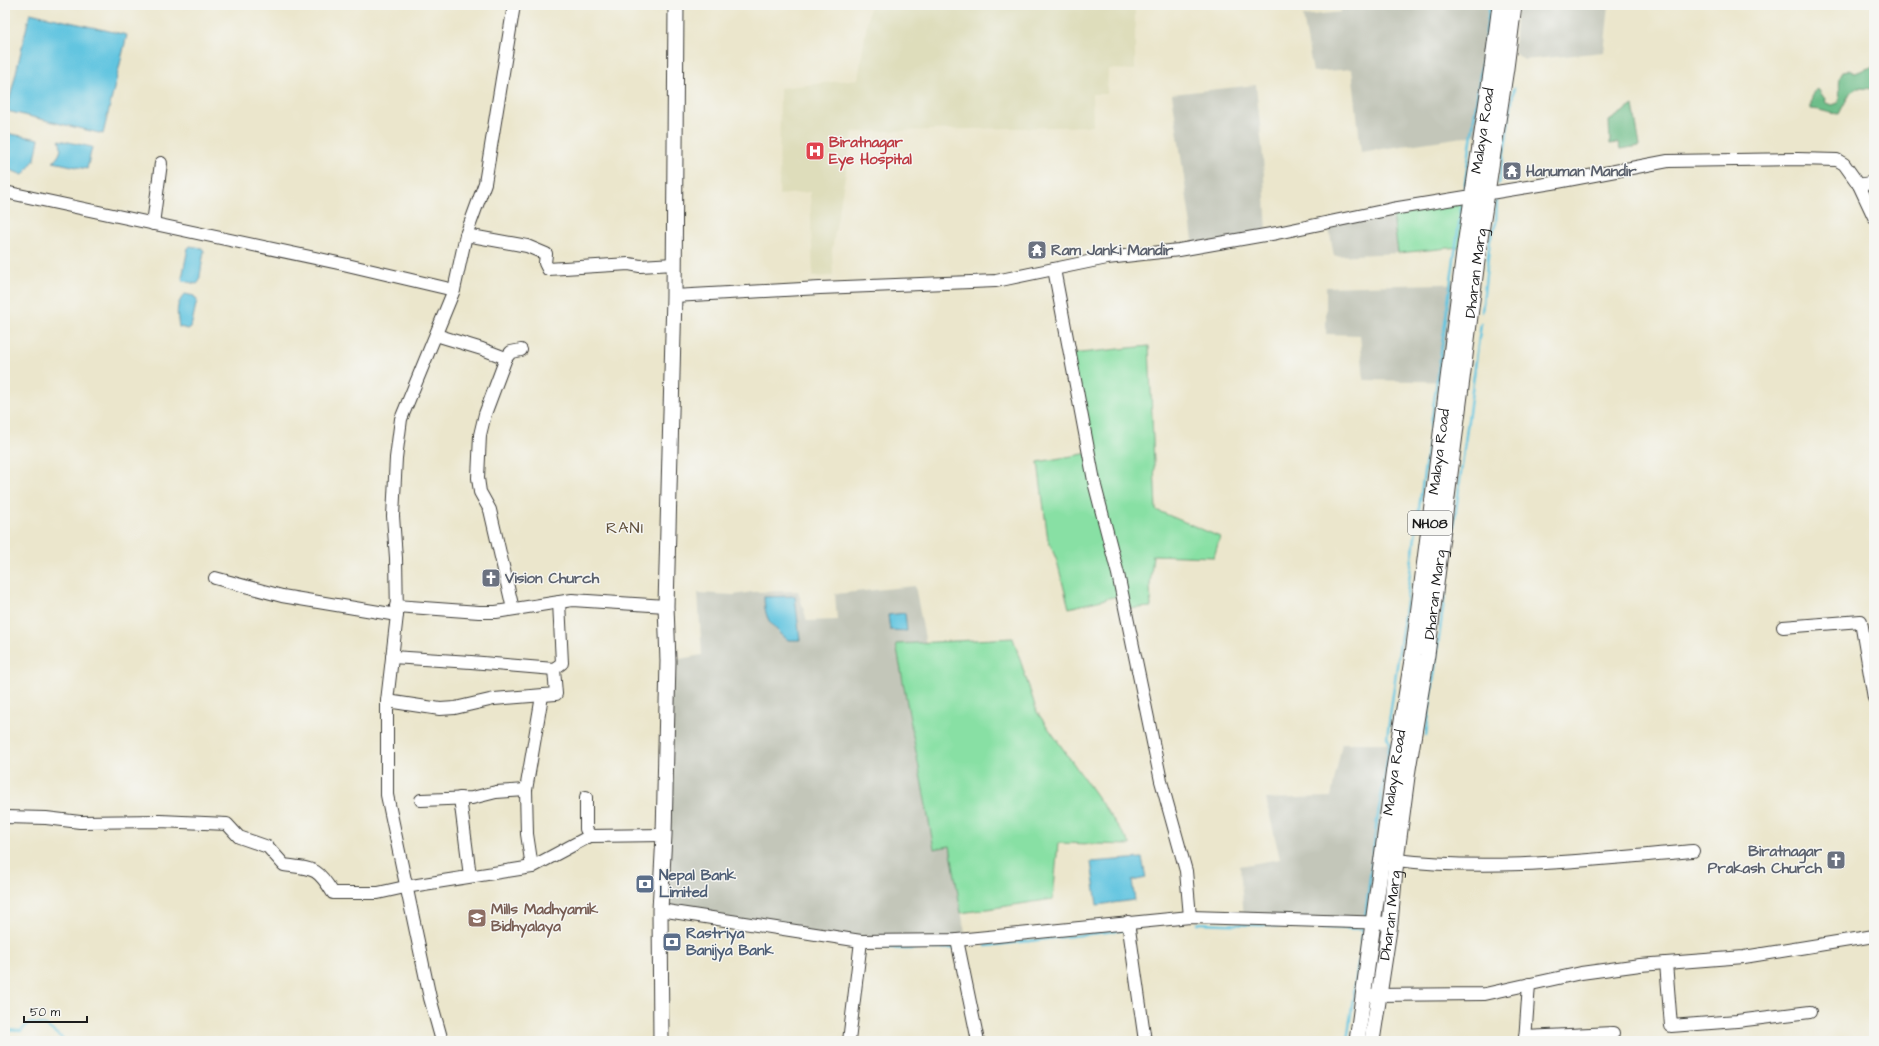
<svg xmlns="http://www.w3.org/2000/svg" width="1879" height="1046" font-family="'Architects Daughter',sans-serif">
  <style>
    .built { fill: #deddbb }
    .industrial { fill: #c3c6b9 }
    .green { fill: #88e0a4; stroke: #527e60 }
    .forest { fill: #6ebe8a; stroke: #456d53 }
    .water { fill: #62c5e0; stroke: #3f707e }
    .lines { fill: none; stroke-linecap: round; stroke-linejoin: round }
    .stream { stroke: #62c5e0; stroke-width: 2.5 }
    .minor-casing { stroke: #3b3a36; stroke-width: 14 }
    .major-casing { stroke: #3b3a36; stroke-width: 17 }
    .minor { stroke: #fff; stroke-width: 12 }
    .major { stroke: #fff; stroke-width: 15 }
    .labels { text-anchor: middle; stroke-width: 3; stroke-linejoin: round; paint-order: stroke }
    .shield { fill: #f6f6f2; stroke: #5d5d5c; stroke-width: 1 }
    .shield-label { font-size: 14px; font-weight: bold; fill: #1c1c1c }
    .street-label { font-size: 15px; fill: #1c1c1c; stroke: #f6f6f2 }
    .health-label { font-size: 15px; font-weight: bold; fill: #be3a42; stroke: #f6f6f2; text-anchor: start }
    .worship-label { font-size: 15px; font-weight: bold; fill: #5b616d; stroke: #f6f6f2; text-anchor: start }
    .service-label { font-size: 15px; font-weight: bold; fill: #4e5e75; stroke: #f6f6f2; text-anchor: start }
    .education-label { font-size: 15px; font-weight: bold; fill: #785e54; stroke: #f6f6f2; text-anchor: start }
    .neighbourhood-label { font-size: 16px; letter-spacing: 1px; fill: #61513d; stroke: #f6f6f2 }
  </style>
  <rect width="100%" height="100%" fill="#f6f6f2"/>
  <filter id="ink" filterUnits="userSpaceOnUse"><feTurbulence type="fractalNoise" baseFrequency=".025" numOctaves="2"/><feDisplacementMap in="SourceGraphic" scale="8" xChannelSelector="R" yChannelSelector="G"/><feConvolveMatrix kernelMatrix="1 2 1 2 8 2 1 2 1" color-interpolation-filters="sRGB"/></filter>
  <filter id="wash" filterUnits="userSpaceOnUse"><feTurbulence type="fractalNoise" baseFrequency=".012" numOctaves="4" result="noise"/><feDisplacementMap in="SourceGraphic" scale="16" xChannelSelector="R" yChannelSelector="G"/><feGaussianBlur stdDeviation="0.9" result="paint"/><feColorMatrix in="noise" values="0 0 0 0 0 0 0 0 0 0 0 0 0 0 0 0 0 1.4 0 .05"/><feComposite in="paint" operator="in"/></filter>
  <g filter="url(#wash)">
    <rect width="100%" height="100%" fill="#ebe6cc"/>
    <polygon class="built" points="870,5 1135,5 1135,70 1108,69 1107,94 1092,94 1093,126 853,132 832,250 833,276 813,277 810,192 779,195 780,88 858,79"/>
    <g class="industrial">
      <polygon points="1340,5 1510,5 1497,132 1361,152 1352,69 1313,72 1303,16 1341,12"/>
      <polygon points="1517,5 1609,5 1604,52 1524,60 1514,52"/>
      <polygon points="1256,85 1263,157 1267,235 1194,247 1172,94"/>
      <polygon points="1392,209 1398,253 1334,256 1328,223"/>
      <polygon points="1475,283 1462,382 1364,380 1360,335 1326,334 1326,287"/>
      <polygon points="915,586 926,644 896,645 934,849 950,846 966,939 861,941 660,910 668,661 702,655 698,593 734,595 752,592 798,591 807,621 837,620 835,594"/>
      <polygon points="1342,743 1412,743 1390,923 1244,919 1240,866 1280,859 1266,799 1331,797"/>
    </g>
    <g class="green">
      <polygon points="1472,195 1479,245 1398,253 1392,209"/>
      <polygon points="1149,346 1156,510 1220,537 1214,557 1153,555 1150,585 1151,607 1125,609 1122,595 1069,608 1057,561 1048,540 1038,462 1089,453 1070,354"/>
      <polygon points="1013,638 1037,712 1131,845 1058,843 1053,899 961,913 950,846 934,849 896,644"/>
    </g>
    <g class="forest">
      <path d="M1874,66V89L1858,88L1850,93L1839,114C1829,114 1821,109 1811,109C1811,100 1811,94 1818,89L1825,99L1826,103L1832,105L1838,103C1842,93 1836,80 1843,71L1849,70L1855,73Z"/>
      <polygon points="1633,105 1640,146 1620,149 1618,143 1610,144 1609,121"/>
    </g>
    <g class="water">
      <polygon points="30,13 127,35 103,134 7,111"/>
      <polygon points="5,133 39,139 35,159 23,175 5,168"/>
      <path d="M59,140L92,147L87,169L53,162C60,155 63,150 59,140Z"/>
      <polygon points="190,246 202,248 204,251 199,282 197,284 183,281 182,278 188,248"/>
      <path d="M185,294L194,296L197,300L191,327L188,329L179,327C177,314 175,304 185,294Z"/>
      <path d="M795,596L800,640H788C770,624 765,621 764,597Z"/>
      <polygon points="905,613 907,631 890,630 888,615"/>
      <polygon points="1142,858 1146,878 1132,881 1135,900 1097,905 1091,862"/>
    </g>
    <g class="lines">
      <g class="stream">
        <polyline points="1499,184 1514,88"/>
        <polyline points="1464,190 1490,5"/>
        <polyline points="1482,312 1490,240 1496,223 1497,200"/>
        <polyline points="1426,735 1481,323"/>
        <polyline points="1365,919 1376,827 1390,743 1387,737 1462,202"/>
        <polyline points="1197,923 1363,929 1347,1041"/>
        <polyline points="986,946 1124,930"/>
        <polyline points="879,947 905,949 956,948"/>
        <polyline points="5,1030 21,1031 29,1023 45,1025 66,1041"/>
      </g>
    </g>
  </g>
  <g filter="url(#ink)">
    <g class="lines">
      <g class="minor-casing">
        <g id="minor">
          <polyline points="1859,185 1874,182"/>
          <polyline points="5,192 343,264 454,290"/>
          <polyline points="153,224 161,163"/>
          <polyline points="466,235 527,246 546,254 545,263 548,269 629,264 640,266 674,264"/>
          <polyline points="1054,269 1095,486 1118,574 1161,781 1186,871 1190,917"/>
          <polyline points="674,296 820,288 996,281 1107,258 1179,250 1277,233 1392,209 1552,183 1668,161 1797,159 1837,160 1844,164 1859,185 1874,217"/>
          <polyline points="436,335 482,349 506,358"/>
          <polyline points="215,578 282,596 397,615"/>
          <polyline points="396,606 479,612 496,612 572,600 666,606"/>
          <polyline points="513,609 490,510 480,492 478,478 480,435 485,414 506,358 511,352 521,350"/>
          <polyline points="1783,627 1861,621 1874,698"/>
          <polyline points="392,657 471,662 554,669 562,663 559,602"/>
          <polyline points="387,701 440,709 455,708 494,699 556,694 554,669"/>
          <polyline points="586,797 586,829 590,836"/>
          <polyline points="460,798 470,876"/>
          <polyline points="421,800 472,798 496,792 526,790"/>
          <path d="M5,817L46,818L80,822L160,821L227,824L239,837L268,847L284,865C314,869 317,867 333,893H378L405,887L532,867L590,836L664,835"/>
          <path d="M1396,860C1495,872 1595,859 1693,851"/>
          <polyline points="532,867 527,834 526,790 542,696"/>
          <polyline points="660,910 861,941 957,940 1190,917 1390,923"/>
          <polyline points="1128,922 1145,1041"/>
          <polyline points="957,940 978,1041"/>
          <polyline points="1666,963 1671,1026 1737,1021 1810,1012"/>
          <polyline points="1371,995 1485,994 1581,973 1640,965 1744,957 1874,936"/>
          <polyline points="1525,1037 1613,1033"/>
          <polyline points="442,1041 430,998 387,795 387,701 397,615 396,558 393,516 396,458 401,419 454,290 466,235 485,183 514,5"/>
          <polyline points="849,1041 861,941"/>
          <polyline points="1525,1041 1529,984"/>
        </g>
      </g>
      <g class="major-casing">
        <g id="major">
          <polyline points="661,1041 660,910 664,835 668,661 666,606 674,296 676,5"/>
          <path id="s1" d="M1357,1041L1394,769L1413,654L1465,245L1492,67L1500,5"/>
          <path id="s2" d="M1372,1041L1390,923L1396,860L1408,769L1427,655L1479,245L1506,68L1514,5"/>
        </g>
      </g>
      <use href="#minor" class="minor"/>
      <use href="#major" class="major"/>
    </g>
  </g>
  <defs>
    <g id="hospital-square" transform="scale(1)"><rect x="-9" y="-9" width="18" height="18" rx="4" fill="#e0444e" stroke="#f6f6f2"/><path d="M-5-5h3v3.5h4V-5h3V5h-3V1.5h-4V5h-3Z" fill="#fff"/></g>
    <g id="temple-square" transform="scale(1)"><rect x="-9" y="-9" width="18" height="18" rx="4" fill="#6b7280" stroke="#f6f6f2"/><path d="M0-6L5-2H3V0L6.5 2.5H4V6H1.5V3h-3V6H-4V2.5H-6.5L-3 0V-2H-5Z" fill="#fff"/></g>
    <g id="church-square" transform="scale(1)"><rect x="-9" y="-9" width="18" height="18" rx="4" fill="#6b7280" stroke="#f6f6f2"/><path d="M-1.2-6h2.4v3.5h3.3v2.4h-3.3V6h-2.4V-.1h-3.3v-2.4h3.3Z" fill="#fff"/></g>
    <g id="bank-square" transform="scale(1)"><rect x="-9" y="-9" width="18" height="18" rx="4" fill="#5c6f8a" stroke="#f6f6f2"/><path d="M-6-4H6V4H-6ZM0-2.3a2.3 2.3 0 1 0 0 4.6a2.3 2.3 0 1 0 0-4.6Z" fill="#fff"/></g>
    <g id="school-square" transform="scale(1)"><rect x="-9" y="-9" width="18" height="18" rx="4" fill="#8d6e63" stroke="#f6f6f2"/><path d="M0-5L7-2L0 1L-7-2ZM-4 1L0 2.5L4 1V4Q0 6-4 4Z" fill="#fff"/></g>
  </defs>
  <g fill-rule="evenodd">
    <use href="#hospital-square" x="815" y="151"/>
    <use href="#temple-square" x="1512" y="171"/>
    <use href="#temple-square" x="1037" y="250"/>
    <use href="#church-square" x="491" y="578"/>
    <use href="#church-square" x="1836" y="860"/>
    <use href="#bank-square" x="645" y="884"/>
    <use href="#school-square" x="477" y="918"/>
    <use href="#bank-square" x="672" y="942"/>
  </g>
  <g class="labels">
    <rect class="shield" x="1408" y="511" width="44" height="24" rx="3"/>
    <g class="shield-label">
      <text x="1430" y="528">NH08</text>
    </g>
    <g class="street-label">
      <text dy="5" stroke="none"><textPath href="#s1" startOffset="919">Malaya Road</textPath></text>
      <text dy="5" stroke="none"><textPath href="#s2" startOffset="775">Dharan Marg</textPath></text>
      <text dy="5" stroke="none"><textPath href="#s1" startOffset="595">Malaya Road</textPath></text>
      <text dy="5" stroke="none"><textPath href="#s2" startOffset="451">Dharan Marg</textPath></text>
      <text dy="5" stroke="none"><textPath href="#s1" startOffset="271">Malaya Road</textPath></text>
      <text dy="5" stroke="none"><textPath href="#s2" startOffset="127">Dharan Marg</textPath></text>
    </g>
    <g class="health-label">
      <text x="829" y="147">Biratnagar<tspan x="829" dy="17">Eye Hospital</tspan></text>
    </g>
    <g class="worship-label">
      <text x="1526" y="176">Hanuman Mandir</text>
      <text x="1051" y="255">Ram Janki Mandir</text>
      <text x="505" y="583">Vision Church</text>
      <text x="1822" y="856" text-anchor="end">Biratnagar<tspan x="1822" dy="17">Prakash Church</tspan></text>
    </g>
    <g class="service-label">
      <text x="659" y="880">Nepal Bank<tspan x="659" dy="17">Limited</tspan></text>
      <text x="686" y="938">Rastriya<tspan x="686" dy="17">Banijya Bank</tspan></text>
    </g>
    <g class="education-label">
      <text x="491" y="914">Mills Madhyamik<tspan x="491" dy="17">Bidhyalaya</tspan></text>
    </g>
    <g class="neighbourhood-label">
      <text x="625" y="533">RANI</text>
    </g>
  </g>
  <rect width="1879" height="1046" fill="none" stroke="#f6f6f2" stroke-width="20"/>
  <path d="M24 1016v6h63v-6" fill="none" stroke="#1c1c1c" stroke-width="2"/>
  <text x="30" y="1016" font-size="12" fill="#1c1c1c" stroke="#f6f6f2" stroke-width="3" paint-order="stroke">50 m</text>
</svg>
